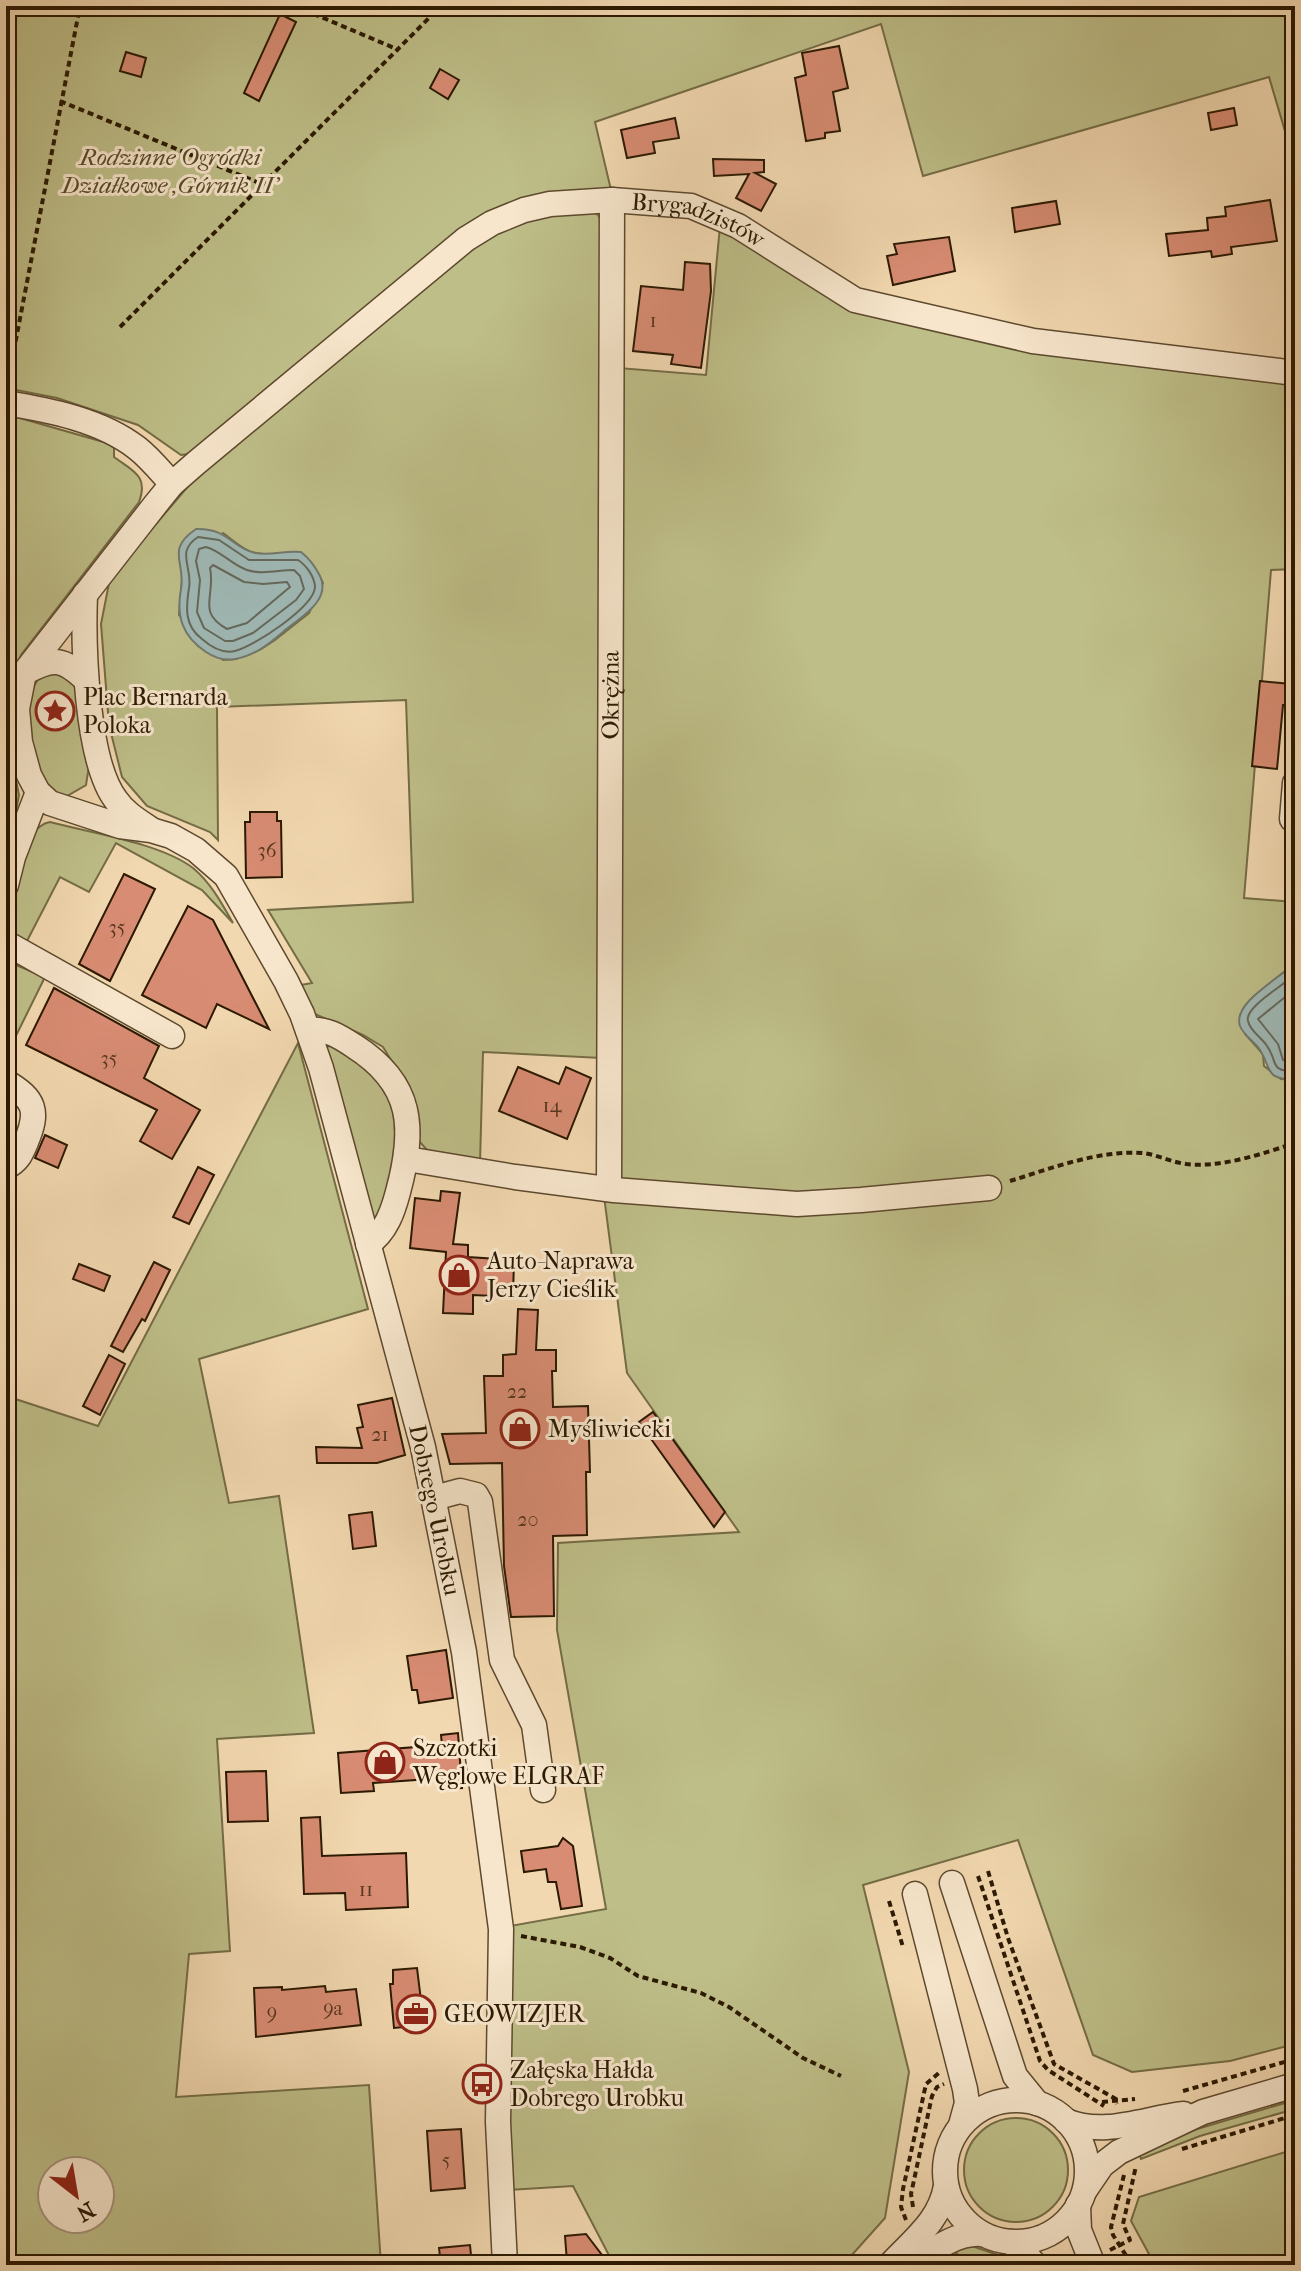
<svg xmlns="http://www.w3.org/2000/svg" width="1301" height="2271" font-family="'IM FELL French Canon',serif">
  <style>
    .green { fill: #bebe88; stroke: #746c45; stroke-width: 2; fill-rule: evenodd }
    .water { fill: #9fb8b5; stroke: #71786d; stroke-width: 2 }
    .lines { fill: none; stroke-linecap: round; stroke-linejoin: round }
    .shore { stroke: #65685c; stroke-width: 2 }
    .building { fill: #d88c73; stroke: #2b1902; stroke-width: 2 }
    .minor-casing { stroke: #5d492e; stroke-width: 27 }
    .path { stroke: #2b1902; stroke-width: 4; stroke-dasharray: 6 4; stroke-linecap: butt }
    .minor { stroke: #f7e6cc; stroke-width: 24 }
    .labels { text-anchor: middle; stroke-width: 6; stroke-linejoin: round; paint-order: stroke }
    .number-label { font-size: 20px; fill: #56361e }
    .park-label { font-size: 24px; font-style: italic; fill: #574b2a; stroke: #f7e6cc }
    .street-label { font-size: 24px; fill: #2b1902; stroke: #f7e6cc }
    .poi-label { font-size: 24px; fill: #2b1902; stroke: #f7e6cc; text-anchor: start }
  </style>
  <rect width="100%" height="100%" fill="#f2d8b0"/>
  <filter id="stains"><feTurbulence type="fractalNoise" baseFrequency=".0025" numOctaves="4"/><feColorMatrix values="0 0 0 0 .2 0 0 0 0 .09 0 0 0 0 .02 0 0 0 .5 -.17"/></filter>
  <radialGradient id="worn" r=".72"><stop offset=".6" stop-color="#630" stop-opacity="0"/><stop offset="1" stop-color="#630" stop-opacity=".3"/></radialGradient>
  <g class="green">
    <polygon points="6,6 1295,6 1295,165 1269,77 923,176 881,24 595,122 611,190 573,190 535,196 189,454 181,455 138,425 57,398 6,388"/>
    <path d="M588,209L598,215L603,223L601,1058L483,1052L480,1163L428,1151L418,1140L405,1083L383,1047L363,1035L308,1011L295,986L312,983L268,910L413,902L406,700L217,707L218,840L210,832L147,806L122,777L109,725L101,624L110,578L196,477L458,257L496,232L537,217ZM223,533C233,540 244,551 256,553C294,561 299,534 323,583L309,613L275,640L261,649L236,659L223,660L179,615L182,580Z"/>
    <polygon points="720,226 853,305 1295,383 1295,569 1271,570 1244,898 1295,902 1295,963 1253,997 1245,1034 1263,1054 1264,1066 1281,1079 1295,1080 1295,2044 1230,2061 1132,2072 1093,2055 1018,1840 863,1885 909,2072 885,2218 843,2265 614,2265 573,2186 508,2190 510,1926 606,1909 557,1630 558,1543 739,1532 627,1373 604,1196 619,368 706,375"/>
    <path d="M6,414L107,443L114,448V457C133,471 149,476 139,502L21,655L6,690Z"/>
    <path d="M64,671L78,689L89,766L86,785L67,796L55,794C50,788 43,781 40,774C29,744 20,701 41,675Z"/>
    <polygon points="6,730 19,795 14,822 16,823 6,868"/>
    <path d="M50,822C91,833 160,843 193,868C211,883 222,904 233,923L202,890L116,843L89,892L60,877L27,941L17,937C0,914 20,826 50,822Z"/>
    <polygon points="16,965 45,977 6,1056 6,968"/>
    <path d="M298,1043L368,1309L199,1359L229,1503L279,1496L314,1733L217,1739L230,1951L189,1954L176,2097L369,2085L381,2265H6V1396L98,1426ZM52,2171H100V2219H52Z"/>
    <polygon points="332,1044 362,1062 387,1093 396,1117 402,1146 378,1218 373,1217 326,1048"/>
    <polygon points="1295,2100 1295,2109 1200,2136 1141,2159 1139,2152 1197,2129"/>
    <circle cx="1016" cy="2170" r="52"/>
    <polygon points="1295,2149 1295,2265 1155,2265 1131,2221 1139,2197"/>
    <path d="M972,2246L1004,2257L1018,2265C993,2265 968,2268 951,2248Z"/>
  </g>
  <g class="water">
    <path d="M196,529C228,528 232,548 255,553C271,556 286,550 301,552C310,559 315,566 320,576C332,601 299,618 283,632C269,644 254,656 235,659C224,661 215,658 206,652C182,636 176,616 181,589C186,562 165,550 196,529Z"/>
    <path d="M1295,963V1080H1293C1264,1078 1272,1069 1260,1050C1255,1042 1244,1036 1240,1026C1232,1003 1280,978 1295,963Z"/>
  </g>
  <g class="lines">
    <g class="shore">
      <path d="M198,537L219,540L249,560H298C306,565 314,576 315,586C316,606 253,647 235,651C222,654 211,647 202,639C184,626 186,607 189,588C193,567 175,552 198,537Z"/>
      <path d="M206,547C221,551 232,565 247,570C262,575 279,570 294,570L300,576L304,589L296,600L253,633L233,641H225L204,628L197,612L200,580L196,561L199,549Z"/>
      <path d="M213,565L244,582L263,584L287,582L290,587L247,623L227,629C196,612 216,596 210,568Z"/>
      <path d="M1295,974C1285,985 1244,1007 1248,1021C1250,1031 1262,1038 1267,1046C1279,1063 1268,1070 1295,1072"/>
      <polyline points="1295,989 1258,1019 1278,1044 1283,1060 1295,1062"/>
    </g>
  </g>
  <g class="building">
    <polygon points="280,14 296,22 259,101 244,93"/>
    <polygon points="839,46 848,88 833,92 840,131 825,133 825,138 806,141 795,78 806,75 802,53"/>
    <polygon points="126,52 146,58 141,77 120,71"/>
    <polygon points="440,69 459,80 448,99 430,88"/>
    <polygon points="1234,108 1237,125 1211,130 1208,113"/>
    <polygon points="675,118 679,138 653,142 655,153 627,158 621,130"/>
    <polygon points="713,159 764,160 764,172 755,173 776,184 761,211 736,198 749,174 714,176"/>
    <polygon points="1270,200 1277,241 1231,247 1232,254 1212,257 1211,251 1169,256 1166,234 1208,230 1207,218 1226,216 1225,207"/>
    <polygon points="1056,201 1060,224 1015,232 1012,208"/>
    <polygon points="949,237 955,271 893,285 887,256 897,254 894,244"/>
    <polygon points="685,262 710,264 711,291 701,368 671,364 673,355 633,351 641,286 683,290"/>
    <polygon points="1260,681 1291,684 1289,705 1283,705 1277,769 1252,766"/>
    <polygon points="250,812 277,812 277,821 281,821 282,877 246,878 245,822 250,822"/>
    <polygon points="124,874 155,889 110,981 79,964"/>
    <polygon points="188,906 213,920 269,1029 217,1004 206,1028 142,995"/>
    <polygon points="54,988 159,1046 144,1078 200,1110 172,1159 140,1141 157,1110 26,1045"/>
    <polygon points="518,1067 559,1084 566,1067 591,1078 567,1139 499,1111"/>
    <polygon points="45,1135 67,1145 58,1168 35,1158"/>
    <polygon points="198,1167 214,1175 189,1224 173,1217"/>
    <polygon points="441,1191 460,1193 453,1244 468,1245 468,1257 514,1260 513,1297 473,1295 473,1314 443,1313 446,1252 410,1248 415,1198 440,1201"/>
    <polygon points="154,1262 170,1270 145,1321 142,1319 123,1352 111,1346"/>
    <polygon points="79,1264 110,1276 104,1291 73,1279"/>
    <polygon points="518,1309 538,1310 536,1350 556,1350 556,1371 552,1371 553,1407 588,1406 590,1472 586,1472 587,1535 553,1536 554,1616 511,1617 504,1566 502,1463 450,1464 442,1434 486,1433 484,1376 503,1376 503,1355 516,1354"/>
    <polygon points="109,1355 125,1364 100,1415 83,1406"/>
    <polygon points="392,1398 405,1455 377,1463 317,1463 316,1447 362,1448 357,1428 363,1427 358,1405"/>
    <polygon points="653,1412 725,1512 714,1527 639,1422"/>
    <polygon points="372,1512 376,1546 353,1549 349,1515"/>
    <polygon points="446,1650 453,1698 419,1703 417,1690 412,1690 407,1656"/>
    <polygon points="458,1733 462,1788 445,1789 445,1778 373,1783 374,1791 341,1793 338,1753 442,1745 441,1735"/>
    <polygon points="266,1771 268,1821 228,1822 226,1772"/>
    <polygon points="320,1817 322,1856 406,1853 408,1907 346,1910 345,1893 304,1894 301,1818"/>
    <polygon points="563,1838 573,1846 582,1906 561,1909 556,1882 548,1882 546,1869 524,1872 521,1851 558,1846"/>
    <polygon points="417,1968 424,2025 394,2028 390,1984 393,1984 393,1970"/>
    <polygon points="325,1986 326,1992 356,1989 361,2025 256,2037 254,1988 282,1987 282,1990"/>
    <polygon points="461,2129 465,2188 431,2191 427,2131"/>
    <polygon points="586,2234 605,2259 567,2262 565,2236"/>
    <polygon points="470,2245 472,2265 441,2265 439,2248"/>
  </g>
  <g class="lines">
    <g class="minor-casing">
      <g id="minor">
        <path d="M6,403C49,410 101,420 137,448C150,458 161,472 172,484"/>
        <path d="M85,594C83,644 86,761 116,800C124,812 137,820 149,828"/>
        <path d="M26,672C53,657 63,658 86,680"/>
        <polyline points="1292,819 1295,783"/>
        <polyline points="6,885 13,857 38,792"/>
        <polyline points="6,943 172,1036"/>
        <path d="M308,1030C326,1028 339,1036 354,1046C414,1084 415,1129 398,1192C393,1211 386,1232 368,1244"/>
        <path d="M6,1082C35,1099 39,1111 26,1142C21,1154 18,1161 6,1167"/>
        <polyline points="407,1159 515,1177 614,1190 797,1204 861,1200 989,1188"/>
        <path id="s1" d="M609,1189L612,200"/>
        <polyline points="434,1498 460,1491 476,1495 480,1502 502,1660 534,1725 543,1790"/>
        <polyline points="952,1883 1015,2076 1037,2103"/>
        <polyline points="915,1894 965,2089 967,2103 961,2125"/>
        <circle cx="1016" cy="2171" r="71"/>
        <path d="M1066,2121C1104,2137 1146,2118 1184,2114"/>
        <polyline points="1085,2190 1102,2165 1119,2152 1203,2112 1295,2085"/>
        <polyline points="1078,2205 1079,2230 1093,2265"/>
        <polyline points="1011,2242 1020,2248 1035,2265"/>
        <path id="s2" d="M505,2265L498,2122L501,1929L464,1652L423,1447L321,1068L302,1014L286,981L226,876L196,850L171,836L151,830L120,826L50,803L38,792L29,775L20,742L17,709L24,673L155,505L172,484L196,463L466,239L492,223L524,210L550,204L612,200L691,206L738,226L855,300L1033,341L1295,373"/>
        <path d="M890,2265C913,2240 940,2221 946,2186"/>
        <path d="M911,2265C932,2251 956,2232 982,2234"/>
      </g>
    </g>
    <g class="path">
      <polyline points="295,6 399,50"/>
      <polyline points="60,101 264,185"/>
      <polyline points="120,327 441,6"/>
      <polyline points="8,381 80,6"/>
      <path d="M1010,1181C1052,1168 1099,1150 1143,1153C1158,1155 1171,1162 1186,1164C1221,1168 1262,1154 1295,1143"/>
      <polyline points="988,1871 1008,1938 1054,2064 1116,2099 1117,2104"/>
      <polyline points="978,1876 1040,2061 1048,2070 1104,2106"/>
      <polyline points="889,1901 903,1947"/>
      <polyline points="521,1936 580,1947 610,1958 638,1976 701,1993 729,2007 803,2058 841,2076"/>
      <polyline points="1183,2091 1295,2059"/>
      <polyline points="1102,2102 1135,2099"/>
      <polyline points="1182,2149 1295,2115"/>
      <polyline points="1124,2175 1111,2227 1113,2235 1132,2265"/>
      <polyline points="913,2207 911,2194 932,2096 937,2087 944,2084"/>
      <polyline points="906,2220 901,2207 903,2189 926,2084 940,2072"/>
      <polyline points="1110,2250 1130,2240 1123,2224 1136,2166"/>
    </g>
    <use href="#minor" class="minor"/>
  </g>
  <defs>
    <g id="sight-ring" transform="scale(2)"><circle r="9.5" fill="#f7e6cc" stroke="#8f2418" stroke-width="1.5"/><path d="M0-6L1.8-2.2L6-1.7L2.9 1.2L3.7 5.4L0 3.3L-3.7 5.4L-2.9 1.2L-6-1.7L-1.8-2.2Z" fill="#8f2418"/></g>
    <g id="shop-ring" transform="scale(2)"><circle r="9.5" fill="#f7e6cc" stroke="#8f2418" stroke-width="1.5"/><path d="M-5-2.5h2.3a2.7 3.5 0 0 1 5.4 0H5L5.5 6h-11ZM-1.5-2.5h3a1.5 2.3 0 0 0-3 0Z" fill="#8f2418"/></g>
    <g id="office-ring" transform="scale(2)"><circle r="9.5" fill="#f7e6cc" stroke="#8f2418" stroke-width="1.5"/><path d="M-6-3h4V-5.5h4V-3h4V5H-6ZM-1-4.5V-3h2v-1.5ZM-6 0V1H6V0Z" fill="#8f2418"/></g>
    <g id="bus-ring" transform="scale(2)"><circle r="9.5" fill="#f7e6cc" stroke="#8f2418" stroke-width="1.5"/><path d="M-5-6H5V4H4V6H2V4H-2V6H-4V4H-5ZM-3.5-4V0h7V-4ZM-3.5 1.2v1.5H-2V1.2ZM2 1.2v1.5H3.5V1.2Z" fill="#8f2418"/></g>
  </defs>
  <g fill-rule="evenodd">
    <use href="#sight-ring" x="55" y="711"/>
    <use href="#shop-ring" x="459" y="1275"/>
    <use href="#shop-ring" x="520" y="1429"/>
    <use href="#shop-ring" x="385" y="1762"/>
    <use href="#office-ring" x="416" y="2014"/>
    <use href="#bus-ring" x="482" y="2084"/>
  </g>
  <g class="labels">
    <g class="number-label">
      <text x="653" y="327">1</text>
      <text x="267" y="857">36</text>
      <text x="117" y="934">35</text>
      <text x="109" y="1065">35</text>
      <text x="552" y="1112">14</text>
      <text x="517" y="1398">22</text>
      <text x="380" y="1441">21</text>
      <text x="528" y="1526">20</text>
      <text x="366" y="1896">11</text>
      <text x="333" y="2015">9a</text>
      <text x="272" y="2019">9</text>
      <text x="446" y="2167">5</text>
    </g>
    <g class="park-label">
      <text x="170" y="165">Rodzinne Ogródki<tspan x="170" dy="28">Działkowe ,Górnik II'</tspan></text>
    </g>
    <g class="street-label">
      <text dy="8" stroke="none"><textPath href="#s2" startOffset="2632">Brygadzistów</textPath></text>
      <text dy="8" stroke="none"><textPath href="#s1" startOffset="494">Okrężna</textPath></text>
      <text transform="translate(435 1510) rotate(78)" y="8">Dobrego Urobku</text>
    </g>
    <g class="poi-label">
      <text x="83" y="705">Plac Bernarda<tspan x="83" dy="28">Poloka</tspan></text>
      <text x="487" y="1269">Auto-Naprawa<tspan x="487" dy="28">Jerzy Cieślik</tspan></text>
      <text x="548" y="1437">Myśliwiecki</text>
      <text x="413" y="1756">Szczotki<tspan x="413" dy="28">Węglowe ELGRAF</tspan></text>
      <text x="444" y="2022">GEOWIZJER</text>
      <text x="510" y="2078">Załęska Hałda<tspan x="510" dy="28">Dobrego Urobku</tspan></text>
    </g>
  </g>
  <rect width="1301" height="2271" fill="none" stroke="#f2d8b0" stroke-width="32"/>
  <rect x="8" y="8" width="1285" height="2255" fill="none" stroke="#2b1902" stroke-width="4"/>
  <rect x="16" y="16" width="1269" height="2239" fill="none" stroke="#2b1902" stroke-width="2"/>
  <g transform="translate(76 2195) rotate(149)"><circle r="38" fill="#f7e6cc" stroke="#a5947b" stroke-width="2"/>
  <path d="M0-6L14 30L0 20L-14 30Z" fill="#8f2418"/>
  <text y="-12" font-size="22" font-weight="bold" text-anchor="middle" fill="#2b1902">N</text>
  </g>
  <rect width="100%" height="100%" filter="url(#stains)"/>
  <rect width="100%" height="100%" fill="url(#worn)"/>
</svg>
